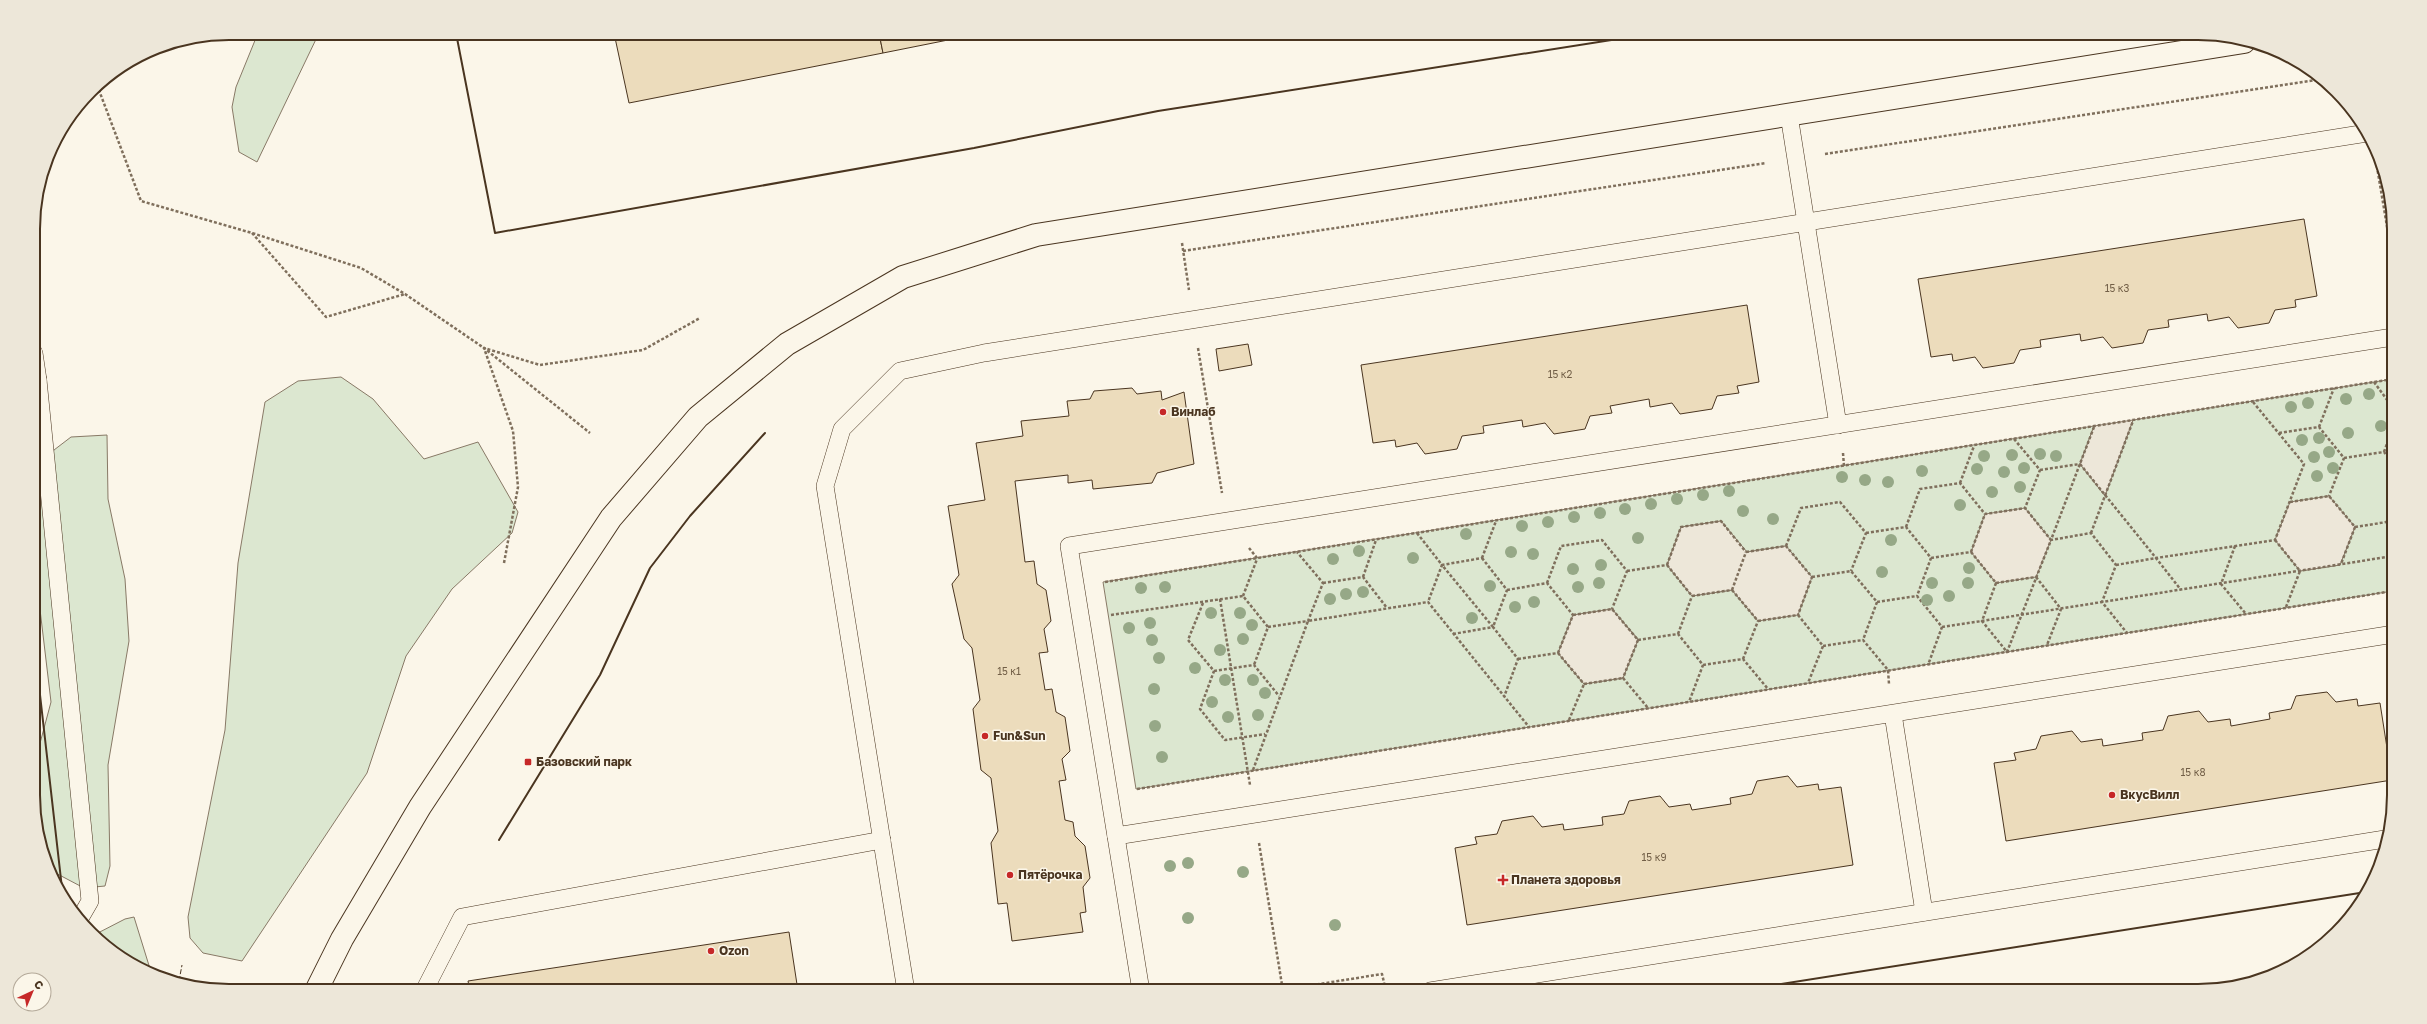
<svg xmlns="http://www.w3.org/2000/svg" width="2427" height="1024" font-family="'Golos Text',sans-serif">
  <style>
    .green { fill: #dce7d0; stroke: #887966; fill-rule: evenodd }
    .parking { fill: #ede7d9; stroke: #887966 }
    .building { fill: #ecdcbc; stroke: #4a3520 }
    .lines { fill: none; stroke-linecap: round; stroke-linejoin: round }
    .lane-casing { stroke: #4a3520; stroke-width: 18 }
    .street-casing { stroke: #4a3520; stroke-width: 24 }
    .path { stroke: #7f6f5c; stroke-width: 2.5; stroke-dasharray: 3 2; stroke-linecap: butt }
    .lane { stroke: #fbf6e9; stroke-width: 17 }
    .street { stroke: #fbf6e9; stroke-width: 22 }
    .fence { stroke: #4a3520; stroke-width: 1; stroke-dasharray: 5 2; stroke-linecap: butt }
    .wall { stroke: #4a3520; stroke-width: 2 }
    .tree { fill: #96a887 }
    .poi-dot { fill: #c62828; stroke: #fbf6e9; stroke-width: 1.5 }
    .labels { text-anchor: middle; stroke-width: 3; stroke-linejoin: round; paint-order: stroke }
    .number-label { font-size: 10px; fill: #725f47 }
    .poi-label { font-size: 12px; font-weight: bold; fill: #4a3520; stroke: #fbf6e9; text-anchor: start }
    .rim { fill: none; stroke: #4a3520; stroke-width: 2 }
  </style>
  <rect width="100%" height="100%" fill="#fbf6e9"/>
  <g class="green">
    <polygon points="258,33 319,33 257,162 239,152 232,107 236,87"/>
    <polygon points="341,377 373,399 424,459 478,442 518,512 512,533 452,589 406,656 367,773 242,961 203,953 190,938 188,917 225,730 238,563 265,402 298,381"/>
    <path d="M2393,379V591L1136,789L1103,582L2094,426L2080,464L2105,495L2133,420ZM1721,521L1746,552L1786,546L1758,621L1732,590L1692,596L1667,565L1681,527ZM2355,527L2340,565L2300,571ZM1612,609L1638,639L1623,678L1584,684L1558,653L1573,615Z"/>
    <polygon points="107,435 108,499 125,579 129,641 108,765 110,866 105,886 84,888 48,869 35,821 35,762 51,702 34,559 34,483 54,450 71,437"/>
    <polygon points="134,917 151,972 151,975 110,951 94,935 125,919"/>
  </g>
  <g class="parking">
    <polygon points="2133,420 2105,496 2080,464 2094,426"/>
    <polygon points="2329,496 2355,527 2340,565 2300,571 2275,540 2290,502"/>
    <polygon points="2025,508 2051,540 2036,577 1996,583 1971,552 1985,514"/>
    <polygon points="1721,521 1747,552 1786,546 1812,577 1798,615 1758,621 1732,590 1692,596 1667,565 1681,527"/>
    <polygon points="1612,609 1638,640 1623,678 1584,684 1558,653 1573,615"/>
  </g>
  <g class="building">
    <polygon points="614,33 879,33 883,53 629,103"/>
    <polygon points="879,33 983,33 883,53"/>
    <polygon points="2304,219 2317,296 2295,300 2296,307 2275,310 2269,323 2238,328 2229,317 2208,321 2207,314 2168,320 2169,327 2148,330 2143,343 2112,348 2103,337 2081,341 2080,334 2040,340 2041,347 2020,350 2014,363 1983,368 1975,357 1953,361 1952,354 1931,357 1918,279"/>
    <polygon points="1747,305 1759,382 1737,386 1739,393 1717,396 1712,409 1680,414 1672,403 1650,407 1649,399 1610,406 1612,413 1590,416 1585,429 1554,434 1545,423 1523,427 1522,420 1483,426 1484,433 1462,436 1457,449 1425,454 1417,443 1396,447 1395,440 1373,443 1361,365"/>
    <polygon points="1248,344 1252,365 1219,371 1216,349"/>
    <polygon points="1132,388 1137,394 1161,391 1162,400 1184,392 1194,464 1157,473 1152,483 1093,489 1092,480 1068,483 1068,475 1015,481 1025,562 1034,561 1037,584 1046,590 1051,621 1044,629 1048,652 1039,653 1045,690 1052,689 1056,712 1065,717 1070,751 1062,759 1066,780 1059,781 1065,820 1073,822 1075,836 1085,846 1090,878 1083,887 1086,912 1080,913 1083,932 1012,941 1007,903 998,904 991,843 998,831 991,778 981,770 973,709 980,700 972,648 964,639 952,584 959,575 948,506 985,500 976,443 1023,436 1021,421 1069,416 1067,401 1090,399 1094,391"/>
    <polygon points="2327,692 2336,702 2357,699 2358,706 2380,703 2392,780 2006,841 1994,763 2016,760 2014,753 2036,749 2041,736 2072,731 2081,742 2102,739 2103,746 2143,740 2142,733 2163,730 2168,716 2199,711 2208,722 2230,719 2231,726 2270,719 2269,713 2291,709 2296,696"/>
    <polygon points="1788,776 1797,787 1818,784 1819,790 1841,787 1853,865 1467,925 1455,848 1477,844 1475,837 1497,834 1502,821 1533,816 1542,827 1563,824 1564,830 1603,825 1602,817 1624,814 1629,801 1660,796 1669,807 1690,804 1692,810 1731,804 1730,798 1752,794 1757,781"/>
    <polygon points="789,932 798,991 470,991 468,981"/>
  </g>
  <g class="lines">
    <g class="lane-casing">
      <g id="lane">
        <polyline points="1789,115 1838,425"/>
        <polyline points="34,353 38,380 34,381"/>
        <polyline points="38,380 90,901 79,920"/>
        <polyline points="1893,714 1924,912"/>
        <polyline points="1116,836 2394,634"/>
        <polyline points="424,991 462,917 882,840"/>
        <polyline points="906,991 825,486 842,429 900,371 984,353 2367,133"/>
        <polyline points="1141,991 1069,546 2393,337"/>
        <polyline points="1430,991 2385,839"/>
      </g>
    </g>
    <g class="street-casing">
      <polyline id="street" points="316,991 342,939 420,807 611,518 698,417 787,344 903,277 1036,235 2244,42"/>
    </g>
    <g class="path">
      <polyline points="97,85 141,201 252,233 361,268 405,294 484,348 590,433"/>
      <polyline points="1825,154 2323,79"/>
      <polyline points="2376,161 2393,262"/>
      <polyline points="252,233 326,317 405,294"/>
      <polyline points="1182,243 1189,290"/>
      <polyline points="1183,251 1766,163"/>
      <polyline points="1198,348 1222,493"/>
      <polyline points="2374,382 2393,408"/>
      <polyline points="2253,402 2304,464 2275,540"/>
      <polyline points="2094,427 2051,540 2091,533 2116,565 2102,602 2393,556"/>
      <polyline points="2319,427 2334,388"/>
      <polyline points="2279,433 2319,427 2344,458 2329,496"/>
      <polyline points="2014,439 2040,470 2025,508"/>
      <polyline points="2384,452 2393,427"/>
      <polyline points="1843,453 1844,466"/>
      <polyline points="2344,458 2384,452 2393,463"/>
      <polyline points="2080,464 2156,558 2275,540"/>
      <polyline points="2040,470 2080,464"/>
      <polyline points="1960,483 1974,446"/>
      <polyline points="2290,502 2329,496 2355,527 2341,564"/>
      <polyline points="1906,527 1920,489 1960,483 1985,514"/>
      <polyline points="2355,527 2393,521"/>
      <polyline points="1417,533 1442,565 1428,602"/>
      <polyline points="1866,533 1906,527 1931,558 1917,596"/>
      <polyline points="2091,533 2133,421"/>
      <polyline points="2275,540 2300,571"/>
      <polyline points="1786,546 1801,508 1840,502 1866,533 1851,571"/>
      <polyline points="2235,546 2221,584 2246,614"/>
      <polyline points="1249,548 1257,558"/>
      <polyline points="1746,552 1786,546 1812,577 1798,615"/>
      <polyline points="1971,552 1996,583"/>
      <polyline points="1971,552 1985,514"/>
      <polygon points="1482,558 1507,590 1493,627 1442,565"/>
      <polyline points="1482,558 1496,521"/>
      <polyline points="1931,558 1971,552"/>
      <polyline points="504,563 518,487 513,431 484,348 540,365 643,350 700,318"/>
      <polyline points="1667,565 1681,527 1721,521 1746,552"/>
      <polyline points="1667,565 1692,596"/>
      <polyline points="2116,565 2156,558 2181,590"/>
      <polyline points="1627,571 1667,565"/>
      <polyline points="1363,577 1376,540"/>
      <polyline points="1812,577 1851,571 1877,602 1863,640"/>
      <polyline points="2036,577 2061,609 2047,645"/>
      <polyline points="1105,582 2393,379"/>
      <polyline points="1323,583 1363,577 1387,608"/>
      <polyline points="1547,583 1561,546 1602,540 1627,571 1612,609"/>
      <polyline points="1996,583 1982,621 2102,602 2127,633"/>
      <polyline points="1996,583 2036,577"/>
      <polyline points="1507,590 1547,583 1573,615"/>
      <polyline points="1732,590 1746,552"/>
      <polyline points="1732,590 1758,621"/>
      <polyline points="1243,596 1257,559"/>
      <polyline points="1692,596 1732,590"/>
      <polyline points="1220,599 1250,785"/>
      <polyline points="1877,602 1917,596 1942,627 1928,665"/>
      <polyline points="1203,603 1188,640 1214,671 1200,709 1225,740 1265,734"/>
      <polyline points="2286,607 2300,571"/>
      <polyline points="1111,615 1243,596 1268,627 1254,665"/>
      <polyline points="1573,615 1612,609 1638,640 1623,678"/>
      <polyline points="1798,615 1823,646 1808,683"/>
      <polyline points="1758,621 1798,615"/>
      <polyline points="1268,627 1308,621 1323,583 1297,552"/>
      <polyline points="1942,627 1982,621 2007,652 2051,540 2025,508 1985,514"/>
      <polyline points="1453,634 1493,627 1518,659 1504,697"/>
      <polyline points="1678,634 1692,596"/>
      <polyline points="1638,640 1678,634 1703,665 1689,702"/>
      <polyline points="1823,646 1863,640 1888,670 1889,684"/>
      <polyline points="1558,653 1584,684"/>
      <polyline points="1558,653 1573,615"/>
      <polyline points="1518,659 1558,653"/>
      <polyline points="1743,659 1758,621"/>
      <polyline points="1703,665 1743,659 1768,689"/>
      <polyline points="1214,671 1254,665 1279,696"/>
      <polyline points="1623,678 1648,708"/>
      <polyline points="1584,684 1623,678"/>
      <polyline points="1569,720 1584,684"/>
      <polyline points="1253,770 1308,621 1428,602 1529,727"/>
      <polyline points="1137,789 2393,591"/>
      <polyline points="1259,843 1283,991"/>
      <polyline points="1282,990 1382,974 1386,991"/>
    </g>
    <use href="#lane" class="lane"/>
    <use href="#street" class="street"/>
    <polyline class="fence" points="179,981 182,965"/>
    <g class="wall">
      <polyline points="456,33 495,233 974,148 1158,111 1656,33"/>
      <polyline points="34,642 63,897"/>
      <polyline points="499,840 600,675 650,568 690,516 765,433"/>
      <polyline points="1737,991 2366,892"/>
    </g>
  </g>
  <g class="tree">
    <circle cx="2369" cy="394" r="6"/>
    <circle cx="2346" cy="399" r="6"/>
    <circle cx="2308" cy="403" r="6"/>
    <circle cx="2291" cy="407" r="6"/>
    <circle cx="2381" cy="426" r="6"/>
    <circle cx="2348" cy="433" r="6"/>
    <circle cx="2319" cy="438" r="6"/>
    <circle cx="2302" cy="440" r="6"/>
    <circle cx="2329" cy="452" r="6"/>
    <circle cx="2040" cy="454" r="6"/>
    <circle cx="2012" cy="455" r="6"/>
    <circle cx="1984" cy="456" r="6"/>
    <circle cx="2056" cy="456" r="6"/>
    <circle cx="2314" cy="457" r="6"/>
    <circle cx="2024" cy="468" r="6"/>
    <circle cx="2333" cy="468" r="6"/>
    <circle cx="1977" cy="469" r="6"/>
    <circle cx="1922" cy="471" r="6"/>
    <circle cx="2004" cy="472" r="6"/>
    <circle cx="2317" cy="476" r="6"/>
    <circle cx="1842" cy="477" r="6"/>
    <circle cx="1865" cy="480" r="6"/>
    <circle cx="1888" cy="482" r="6"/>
    <circle cx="2020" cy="487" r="6"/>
    <circle cx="1729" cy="491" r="6"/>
    <circle cx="1992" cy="492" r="6"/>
    <circle cx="1703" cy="495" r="6"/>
    <circle cx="1677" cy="499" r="6"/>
    <circle cx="1651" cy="504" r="6"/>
    <circle cx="1960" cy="505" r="6"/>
    <circle cx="1625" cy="509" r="6"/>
    <circle cx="1743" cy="511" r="6"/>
    <circle cx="1600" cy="513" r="6"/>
    <circle cx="1574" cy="517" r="6"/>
    <circle cx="1773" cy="519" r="6"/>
    <circle cx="1548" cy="522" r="6"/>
    <circle cx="1522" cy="526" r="6"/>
    <circle cx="1466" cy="534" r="6"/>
    <circle cx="1638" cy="538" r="6"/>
    <circle cx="1891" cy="540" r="6"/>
    <circle cx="1359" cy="551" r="6"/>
    <circle cx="1511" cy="552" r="6"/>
    <circle cx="1533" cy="554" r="6"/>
    <circle cx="1413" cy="558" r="6"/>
    <circle cx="1333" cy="559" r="6"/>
    <circle cx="1601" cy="565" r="6"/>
    <circle cx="1969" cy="568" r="6"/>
    <circle cx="1573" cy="569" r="6"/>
    <circle cx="1882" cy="572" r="6"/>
    <circle cx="1599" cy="583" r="6"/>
    <circle cx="1932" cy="583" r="6"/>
    <circle cx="1968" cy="583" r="6"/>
    <circle cx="1490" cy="586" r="6"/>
    <circle cx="1165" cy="587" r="6"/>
    <circle cx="1578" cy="587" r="6"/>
    <circle cx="1141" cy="588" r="6"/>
    <circle cx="1363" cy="592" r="6"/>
    <circle cx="1346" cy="594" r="6"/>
    <circle cx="1949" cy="596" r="6"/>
    <circle cx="1330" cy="599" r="6"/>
    <circle cx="1927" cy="600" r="6"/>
    <circle cx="1534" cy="602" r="6"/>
    <circle cx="1515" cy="607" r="6"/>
    <circle cx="1211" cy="613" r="6"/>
    <circle cx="1240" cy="613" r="6"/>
    <circle cx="1472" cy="618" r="6"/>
    <circle cx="1150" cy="623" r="6"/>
    <circle cx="1252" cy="625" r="6"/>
    <circle cx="1129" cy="628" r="6"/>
    <circle cx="1243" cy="639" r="6"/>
    <circle cx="1152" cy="640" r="6"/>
    <circle cx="1220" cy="650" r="6"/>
    <circle cx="1159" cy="658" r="6"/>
    <circle cx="1195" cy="668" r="6"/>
    <circle cx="1225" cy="680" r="6"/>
    <circle cx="1253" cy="680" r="6"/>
    <circle cx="1154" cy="689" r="6"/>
    <circle cx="1265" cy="693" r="6"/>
    <circle cx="1212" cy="702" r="6"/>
    <circle cx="1258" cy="715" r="6"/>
    <circle cx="1228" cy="717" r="6"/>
    <circle cx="1155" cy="726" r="6"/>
    <circle cx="1162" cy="757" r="6"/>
    <circle cx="1188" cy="863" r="6"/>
    <circle cx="1170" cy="866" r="6"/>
    <circle cx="1243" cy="872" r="6"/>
    <circle cx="1188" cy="918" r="6"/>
    <circle cx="1335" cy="925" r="6"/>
  </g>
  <g class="poi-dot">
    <circle cx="1163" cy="412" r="4"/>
    <circle cx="985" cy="736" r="4"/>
    <rect x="524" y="758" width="8" height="8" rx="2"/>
    <circle cx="2112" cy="795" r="4"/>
    <circle cx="1010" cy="875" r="4"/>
    <path d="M1501 874h4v4h4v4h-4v4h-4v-4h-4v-4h4z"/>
    <circle cx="711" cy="951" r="4"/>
  </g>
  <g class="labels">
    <g class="number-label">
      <text x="2117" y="292">15 к3</text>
      <text x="1560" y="378">15 к2</text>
      <text x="1009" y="675">15 к1</text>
      <text x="2193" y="776">15 к8</text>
      <text x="1654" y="861">15 к9</text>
    </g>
    <g class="poi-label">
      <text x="1171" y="416">Винлаб</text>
      <text x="993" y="740">Fun&amp;Sun</text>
      <text x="536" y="766">Базовский парк</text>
      <text x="2120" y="799">ВкусВилл</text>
      <text x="1018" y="879">Пятёрочка</text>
      <text x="1511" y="884">Планета здоровья</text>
      <text x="719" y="955">Ozon</text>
    </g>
  </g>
  <path d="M0 0H2427V1024H0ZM229 40H2198A189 189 0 0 1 2387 229V795A189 189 0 0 1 2198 984H229A189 189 0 0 1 40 795V229A189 189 0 0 1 229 40Z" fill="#ede7d9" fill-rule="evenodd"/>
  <path class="rim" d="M229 40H2198A189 189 0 0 1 2387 229V795A189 189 0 0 1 2198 984H229A189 189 0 0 1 40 795V229A189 189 0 0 1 229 40Z"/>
  <g transform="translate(32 992) rotate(44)"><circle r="19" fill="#fbf6e9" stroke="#b4a999"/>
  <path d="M0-3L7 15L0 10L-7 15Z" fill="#c62828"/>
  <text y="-6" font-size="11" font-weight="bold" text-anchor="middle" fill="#4a3520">С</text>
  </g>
</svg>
